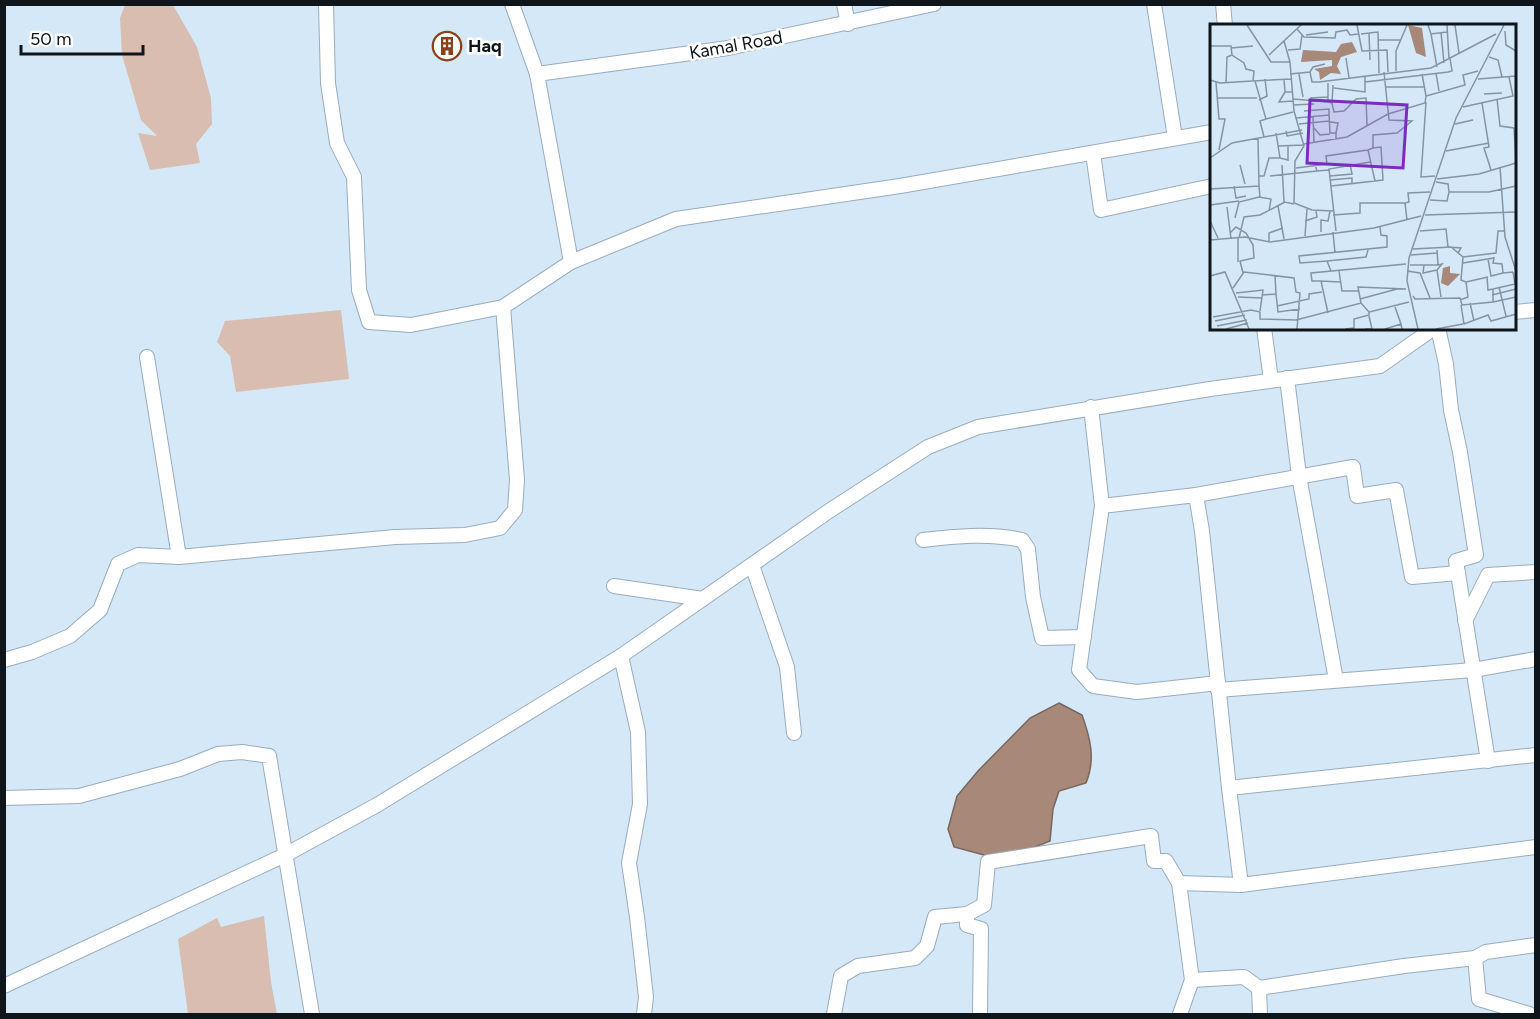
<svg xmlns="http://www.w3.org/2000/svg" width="1540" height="1019" font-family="Figtree,sans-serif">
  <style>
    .green { fill: #d9bdb0 }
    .water { fill: #a78879; stroke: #79665d; stroke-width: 1.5 }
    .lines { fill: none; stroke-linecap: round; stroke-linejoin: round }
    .minor-casing { stroke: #9aacbc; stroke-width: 16 }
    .minor { stroke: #fff; stroke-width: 14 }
    .labels { text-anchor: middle; stroke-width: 5; stroke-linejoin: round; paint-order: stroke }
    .street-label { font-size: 18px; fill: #0e151b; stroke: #fff }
    .poi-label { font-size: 18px; font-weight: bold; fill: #0e151b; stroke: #fff; text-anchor: start }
    .inset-road { fill: none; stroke: #8594a0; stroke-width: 1.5 }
    .view { fill: #7b2cbf; fill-opacity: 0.15; stroke: #7b2cbf; stroke-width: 3 }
    .inset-edge { fill: none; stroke: #0e151b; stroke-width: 3 }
  </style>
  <rect width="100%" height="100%" fill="#d4e8f8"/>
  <g class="green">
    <polygon points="125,5 173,5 197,47 211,98 212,124 196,144 200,163 150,170 138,133 157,136 141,120 122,55 120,18"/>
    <polygon points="341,310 349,379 236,392 230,356 217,342 225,321"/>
    <polygon points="264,916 271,982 277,1014 188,1014 178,939 217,918 221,927"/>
  </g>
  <path class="water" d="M1059,703L1082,715C1090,737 1096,759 1086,783L1059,791L1053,809L1050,841L1030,849L984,855L954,847L948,829L957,796L978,771L1030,718Z"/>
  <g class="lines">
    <g class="minor-casing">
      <g id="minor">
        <polyline points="326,4 328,83 337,143 354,177 359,290 369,322 411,325 503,307"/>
        <polyline points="844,4 848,24"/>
        <polyline points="1154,4 1175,138"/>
        <polyline points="1223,4 1225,26"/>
        <polyline points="537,74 728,48 934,4"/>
        <polyline points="1093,153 1101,210 1212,186"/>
        <polyline points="571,262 676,219 900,186 1212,132"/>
        <polyline points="1514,312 1536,310"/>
        <polyline points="1264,328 1271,380"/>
        <polyline points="1438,328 1446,364 1451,410 1460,452 1476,555 1456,561 1488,761"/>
        <polyline points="147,357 179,557"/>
        <polyline points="1287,378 1299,476 1336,680"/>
        <polyline points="1091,407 1102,506 1196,495 1202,531 1229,788 1536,755"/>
        <polyline points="1196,495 1353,467 1357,496 1396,490 1412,577 1458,573"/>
        <polyline points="1102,506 1079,670 1093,686 1137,692 1218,683"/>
        <path d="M923,540C956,536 989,533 1022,540L1028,549L1033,597L1042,638L1084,637"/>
        <polyline points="752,565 787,667 794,733"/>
        <polyline points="614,586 703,599"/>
        <polyline points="1465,621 1488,575 1536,572"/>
        <polyline points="621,656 638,732 640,804 629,863 637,917 646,997 644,1014"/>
        <polyline points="4,660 32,652 70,636 100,610 118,564 138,555 179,557 395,537 465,535 500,528 515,510 517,480 503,307 571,262 537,74 512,4"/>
        <polyline points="1218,690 1473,670 1536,659"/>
        <polyline points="1229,788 1241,885 1536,847"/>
        <polyline points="4,798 79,796 180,769 218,754 242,752 269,756 312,1014"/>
        <polyline points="1179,883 1241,885"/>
        <polyline points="967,914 967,925 981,929 980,1014"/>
        <polyline points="1475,958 1486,952 1536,945"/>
        <polyline points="4,986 285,855 377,805 621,656 829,511 928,447 978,427 1210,389 1380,366 1434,328"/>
        <polyline points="834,1014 841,976 858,966 915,958 927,946 935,917 967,914 984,905 988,862 1151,836 1154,861 1166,861 1179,883 1192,980 1244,977 1259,988"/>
        <polyline points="1180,1014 1192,980"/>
        <polyline points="1260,1014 1259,988 1404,966 1475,958 1479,999 1529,1014"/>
      </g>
    </g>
    <use href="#minor" class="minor"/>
  </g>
  <defs>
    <g id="building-ring" transform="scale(1.5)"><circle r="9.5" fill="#fff" stroke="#87421a" stroke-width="1.5"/><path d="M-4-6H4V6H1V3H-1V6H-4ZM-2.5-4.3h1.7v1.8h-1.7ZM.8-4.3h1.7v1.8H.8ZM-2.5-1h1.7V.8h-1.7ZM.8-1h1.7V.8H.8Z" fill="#87421a"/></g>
  </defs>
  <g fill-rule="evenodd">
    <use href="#building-ring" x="447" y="46"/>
  </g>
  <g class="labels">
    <g class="street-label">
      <text transform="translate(736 45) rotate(-10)" y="6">Kamal Road</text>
    </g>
    <g class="poi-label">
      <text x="468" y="52">Haq</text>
    </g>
  </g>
  <g transform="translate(1210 24)">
    <rect width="306" height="306" fill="#d4e8f8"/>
    <path d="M198,1L212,4L216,33L206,29ZM142,18L147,28L131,33L127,42L131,50L121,49L110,56L109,48L104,45L122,42V36L91,38L93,26L126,28L131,20ZM240,242V249L250,250L238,262L231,259L233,244Z" fill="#a78879"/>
    <path class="inset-road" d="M37,1L61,38H80L84,87L94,122L85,137L84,179L102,186L123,187M147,1L152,27L177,26L178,48M218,1L221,10L237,8M237,1L239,35M245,1L249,29M87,5L94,13L125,14L126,8L137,6L140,11L148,10M295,7L296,21L306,27M231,8L234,39M159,9L168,8L169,49M151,10L159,9L160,36M221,10L227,43M96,11L118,8M168,16H191M74,17L80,38M0,22H21L22,31L34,39L36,45L44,47L43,57L81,55M21,24L43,22M78,26L90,25L92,11M59,31L91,1M279,33L288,36L292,53M136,34L139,54M186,47V27L197,1M100,48L102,58H109L221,44L286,10M226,49L229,67M80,50L100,48L103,43L115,40M89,50L93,73M212,50L216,72M74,55L75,68H82M268,55L306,52M0,56L10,59L42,57M45,57L56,95L50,97L54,113M6,58L9,95H15L9,126M155,58L238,48L242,47L240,34M16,59L17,33L22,31M176,63H214M124,64L155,68V52M75,68L69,78L83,77M274,70L292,69M8,74H47M100,74L118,73M83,75L118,78V59M287,75L290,102L304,104L306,136M49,76L57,72L55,55M118,78L122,79L124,88L134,87L146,75L156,74L157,101M216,78L211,153L225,152M122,79L123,61M272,79L279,123L274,124L281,146M83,81L104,80M253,83L303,72L299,53M94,87L119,85V91M103,92L104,119M86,94L119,91L120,109H126V115M56,95L83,88M120,98L128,99L126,109M89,100L119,97M245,100L263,96M104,104L110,111L120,110M76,107L77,112L93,109M48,114L49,162M94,120L137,113L178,90L215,79L216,72L255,61L253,51L268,47M68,122L94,121M236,127L279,119M0,134L22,119L92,106M70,134L78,136V122M30,141L35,160M72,141L74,178L84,180M105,141L107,147L119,146M290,143L295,213L306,247M86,144L117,140L116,132L158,126M49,152H54L59,134H70L66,109M60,152L107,147M120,152L142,150L140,140M227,155L269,150L306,139M120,156L142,154V160M165,157L158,126L163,124V111L187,109L202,97L179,96L174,48M226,158L238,160L239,168M24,162L26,174L36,172M121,162L173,156L171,123L163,124M0,165L49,162L50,173M220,176L237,177L239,168H279L306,162M0,181L29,177M68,182L74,215M17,183L21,215M123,191L150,189V179H195M215,191L306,188M25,194L29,178L49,173L61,175L59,187M197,196L195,179L199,178L198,169L220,168M0,197L8,214M95,197L107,193L106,187M126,207L119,145L160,138M210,207L236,205L238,223L251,224L248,229M111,208V196L118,197L120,187M123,208L125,229M20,209L26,203L36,209L43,221L44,234L30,237L33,249M95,212L97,185M28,214V238M29,214L34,193L50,191L75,178M0,216L35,213L60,218L164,204L211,192M59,218V209L73,204M203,225L241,223L253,233L251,256L256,258L258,273L250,276M201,231L227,229M253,233L286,229L288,207H295M278,235L281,252L293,249M117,237L156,233L158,226M253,239L284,234L283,239L292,240L293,249L303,248M200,241H228L227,226M214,241L213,249L227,246M228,241L232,240L227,246L231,273M121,247L117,237L90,239L89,232L177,223V212L171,211L170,203M129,247L132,267H148M197,247L210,249L220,274M0,252L15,248L39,305M277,253L278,266L283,265L305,260L303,248M111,257L130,258M256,258L278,253M289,263L296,292M23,264L34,248L84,254L86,268L90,269L87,305M26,269L53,266L50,287M66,270L68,288L90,285M52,271L66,270L65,251M282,271L306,265M203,272L205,275L250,274L252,281L283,278V265M28,273L52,274M150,275L187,265M283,278L306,273M151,279L148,263L196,265M260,279L264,297M251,281L254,300L278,291L281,297L306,290M67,282L99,275V270L112,268M185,283L191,300M118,289L111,257H102L101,249L196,240M3,293L41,286L50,288V295L86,296L151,279L159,288M5,297L35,291M7,302L37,296M16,305L38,299M135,305L144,304V295L159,291V288L199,278M155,305H162L159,292M175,305L191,300L192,305M208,305L197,257L199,234L246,94L294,1M226,305L253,300"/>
    <path class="view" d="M100,76L197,81L193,144L97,139Z"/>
    <rect width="306" height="306" class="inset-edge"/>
  </g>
  <rect width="1540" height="1019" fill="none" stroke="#0e151b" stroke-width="12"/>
  <path d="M21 45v9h122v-9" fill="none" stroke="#0e151b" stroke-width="3"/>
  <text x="30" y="45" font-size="18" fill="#0e151b" stroke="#ffffff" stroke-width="4.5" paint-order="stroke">50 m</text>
</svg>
